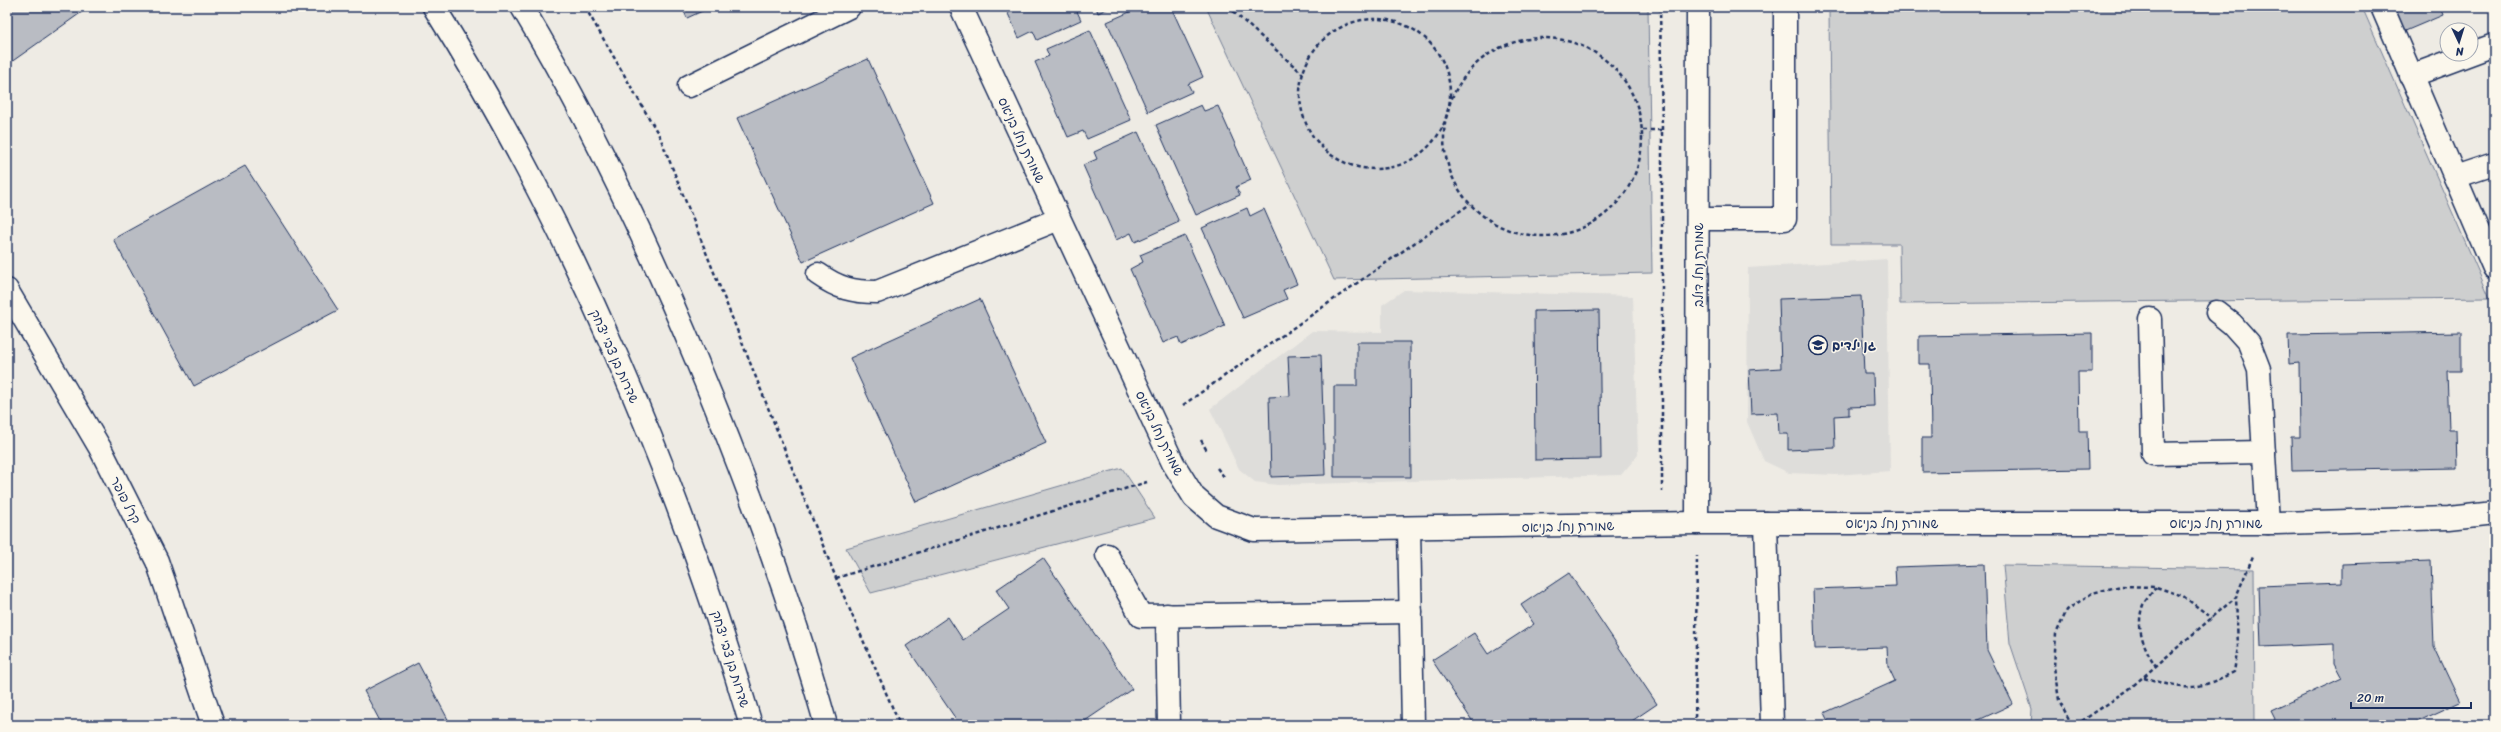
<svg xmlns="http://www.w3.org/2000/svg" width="2501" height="732" font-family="Sriracha,'Playpen Sans Hebrew',sans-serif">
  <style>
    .built { fill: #deddda }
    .green { fill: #cecfcf; stroke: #747f96 }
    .building { fill: #b9bcc3; stroke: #1b2f5e }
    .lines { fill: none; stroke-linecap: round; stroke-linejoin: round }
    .minor-casing { stroke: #1b2f5e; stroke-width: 25 }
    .major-casing { stroke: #1b2f5e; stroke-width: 25 }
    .path { stroke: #1b2f5e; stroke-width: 2.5; stroke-dasharray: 4 3; stroke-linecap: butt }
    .minor { stroke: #fbf7ec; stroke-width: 22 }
    .major { stroke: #fbf7ec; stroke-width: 22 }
    .labels { text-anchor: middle; stroke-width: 3; stroke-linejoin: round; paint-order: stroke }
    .street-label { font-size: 13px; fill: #1b2f5e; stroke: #fbf7ec }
    .poi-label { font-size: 13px; font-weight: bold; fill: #1b2f5e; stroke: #fbf7ec; text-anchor: start }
  </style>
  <rect width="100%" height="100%" fill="#eeebe4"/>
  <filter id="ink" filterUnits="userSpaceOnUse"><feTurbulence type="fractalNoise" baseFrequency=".025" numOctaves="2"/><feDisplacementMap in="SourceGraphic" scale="8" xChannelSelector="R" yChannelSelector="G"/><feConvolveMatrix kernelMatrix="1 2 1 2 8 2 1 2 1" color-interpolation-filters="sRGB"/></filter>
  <g filter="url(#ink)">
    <g class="built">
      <polygon points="1887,259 1890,471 1835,475 1789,473 1764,461 1747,422 1748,268"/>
      <polygon points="1404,290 1633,296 1638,455 1621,475 1277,485 1255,482 1239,469 1210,409 1312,331 1382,332 1382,305"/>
    </g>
    <g class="green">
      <polygon points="1206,7 1648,7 1652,273 1334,280"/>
      <polygon points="1829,7 2362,7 2490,298 1900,304 1899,244 1831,244"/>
      <polygon points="1122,468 1155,518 871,593 846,548"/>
      <polygon points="2003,565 2254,569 2255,725 2031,725 2032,709 2010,643"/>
    </g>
    <g class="building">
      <polygon points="7,7 89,7 7,65"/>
      <polygon points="682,7 711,7 687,18"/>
      <polygon points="1005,7 1075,7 1081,20 1037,40 1033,31 1019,38"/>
      <polygon points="1096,7 1111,7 1098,13"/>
      <polygon points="1141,7 1154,7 1155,9 1171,7 1203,77 1188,84 1192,92 1148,112 1107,22"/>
      <polygon points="2393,7 2440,7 2443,15 2403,32"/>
      <polygon points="1090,30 1131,120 1087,139 1083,131 1068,137 1035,62 1049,56 1046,49"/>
      <polygon points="868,59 934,203 803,262 737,118"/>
      <polygon points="1201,105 1204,111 1218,106 1251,180 1236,187 1240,195 1196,215 1156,125"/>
      <polygon points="1138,132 1179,222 1135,242 1131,233 1116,240 1083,165 1097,159 1094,152"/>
      <polygon points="245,166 338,310 194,386 113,239"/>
      <polygon points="1247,208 1250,216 1264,209 1297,284 1283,290 1287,299 1243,318 1202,228"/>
      <polygon points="1185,236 1225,326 1181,345 1178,337 1163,343 1130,269 1143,262 1140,255"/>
      <polygon points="1861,296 1864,374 1873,374 1874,406 1849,407 1849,415 1834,416 1835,448 1788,450 1788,434 1779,434 1778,413 1751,414 1749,370 1781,368 1779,299"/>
      <polygon points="980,299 1046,443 916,502 850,358"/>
      <polygon points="1599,310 1601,459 1535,460 1534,311"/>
      <polygon points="2461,332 2461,371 2447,371 2449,430 2456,430 2457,468 2292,471 2291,437 2300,437 2299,363 2289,364 2288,335"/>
      <polygon points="2092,333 2092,372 2078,372 2079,431 2087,431 2088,469 1922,472 1922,438 1931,438 1930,364 1919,364 1919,336"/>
      <polygon points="1357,342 1410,342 1411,477 1334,477 1334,386 1357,386"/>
      <polygon points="1321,355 1325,475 1271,477 1269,397 1290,396 1288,356"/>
      <polygon points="1043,558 1132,689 1079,725 1059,725 1056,720 1048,725 960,725 906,646 948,617 963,640 1009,609 996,590"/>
      <polygon points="2431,561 2434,647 2460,702 2410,725 2278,725 2271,711 2342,678 2334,663 2334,644 2261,647 2259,586 2342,583 2342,564"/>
      <polygon points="1984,564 1987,650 2013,704 1968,725 1830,725 1824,713 1895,681 1888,666 1887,647 1815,649 1813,589 1896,586 1895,567"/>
      <polygon points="1569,573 1657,704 1626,725 1475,725 1432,660 1474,633 1488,654 1534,624 1521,605"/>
      <polygon points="418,663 451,725 382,725 364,691"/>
    </g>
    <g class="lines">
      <g class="minor-casing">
        <g id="minor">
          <polyline points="961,7 1173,463 1194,497 1216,516 1254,530 1697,523 2277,523 2449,518 2494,513"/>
          <polyline points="2382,7 2494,268"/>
          <polyline points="2411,76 2494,45"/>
          <polyline points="689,86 849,7"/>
          <polyline points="2455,177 2494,164"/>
          <polyline points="1698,219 1785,219 1785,7"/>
          <path d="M818,274C838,288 852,292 877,292L1059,219"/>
          <polyline points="7,290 100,448 157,561 213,725"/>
          <polyline points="2217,312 2232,324 2249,343 2259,369 2268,523"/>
          <polyline points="2150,319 2153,454 2264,452"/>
          <polyline points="1697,523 1698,7"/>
          <polyline points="1766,523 1772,725"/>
          <polyline points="1409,529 1413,725"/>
          <polyline points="1107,555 1141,616 1411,612"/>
          <polyline points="1167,615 1169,725"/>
        </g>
      </g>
      <g class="major-casing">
        <g id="major">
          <path d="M434,7C571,225 678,479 751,725"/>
          <path d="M522,7C590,120 645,237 696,359C746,479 791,600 826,725"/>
        </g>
      </g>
      <g class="path">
        <polyline points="585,7 660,137 836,578 900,725"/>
        <polyline points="1228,7 1303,74"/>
        <polyline points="1660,7 1662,130"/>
        <circle cx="1375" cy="94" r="75"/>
        <circle cx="1543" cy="137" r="99"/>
        <polyline points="1643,130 1662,130 1662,491"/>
        <polyline points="1183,405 1470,204"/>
        <polyline points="1201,440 1207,451"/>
        <polyline points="1217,468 1225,478"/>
        <polyline points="836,578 1147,482"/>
        <path d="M2156,587C2152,593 2146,599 2143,605C2135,627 2144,649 2156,666"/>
        <path d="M2144,677C2186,691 2193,692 2234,672L2238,647L2236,597"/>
        <polyline points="1695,725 1697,556"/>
        <polyline points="2072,725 2059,700 2054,667 2056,634 2067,610 2092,593 2121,586 2156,587 2183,596 2212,618"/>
        <polyline points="2076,725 2128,690 2236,597 2253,556"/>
      </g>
      <use href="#minor" class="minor"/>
      <use href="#major" class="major"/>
    </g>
  </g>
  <defs>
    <g id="school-ring" transform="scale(1)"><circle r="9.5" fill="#fbf7ec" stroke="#1b2f5e" stroke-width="1.5"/><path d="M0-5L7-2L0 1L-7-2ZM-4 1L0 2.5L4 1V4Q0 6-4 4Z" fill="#1b2f5e"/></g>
  </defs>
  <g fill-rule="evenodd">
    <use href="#school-ring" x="1818" y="345"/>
  </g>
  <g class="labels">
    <g class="street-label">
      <text transform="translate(1022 140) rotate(65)" y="5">שמורת נחל בניאס</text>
      <text transform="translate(1698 265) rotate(-90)" y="5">שמורת נחל דולב</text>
      <text transform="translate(615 356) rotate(66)" y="5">שדרות בן צבי יצחק</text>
      <text transform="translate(1160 433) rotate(64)" y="5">שמורת נחל בניאס</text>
      <text transform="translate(126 500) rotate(63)" y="5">קרל פופר</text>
      <text x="1892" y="528">שמורת נחל בניאס</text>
      <text x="2216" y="528">שמורת נחל בניאס</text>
      <text transform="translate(1568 526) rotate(-1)" y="5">שמורת נחל בניאס</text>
      <text transform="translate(731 659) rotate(73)" y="5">שדרות בן צבי יצחק</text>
    </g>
    <g class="poi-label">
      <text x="1832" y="350">גן ילדים</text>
    </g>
  </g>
  <rect width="2501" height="732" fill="none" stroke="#fbf7ec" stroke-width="24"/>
  <rect x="12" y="12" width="2477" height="708" fill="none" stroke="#1b2f5e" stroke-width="1.5" filter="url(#ink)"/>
  <g transform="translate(2459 42) rotate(176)"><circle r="19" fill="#fbf7ec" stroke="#a1a7b3"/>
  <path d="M0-3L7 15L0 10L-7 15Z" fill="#1b2f5e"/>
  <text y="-6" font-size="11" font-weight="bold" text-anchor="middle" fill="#1b2f5e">N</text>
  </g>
  <path d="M2351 702v6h120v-6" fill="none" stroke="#1b2f5e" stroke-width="2"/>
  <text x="2357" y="702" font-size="12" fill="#1b2f5e" stroke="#fbf7ec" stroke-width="3" paint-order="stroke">20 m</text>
</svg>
